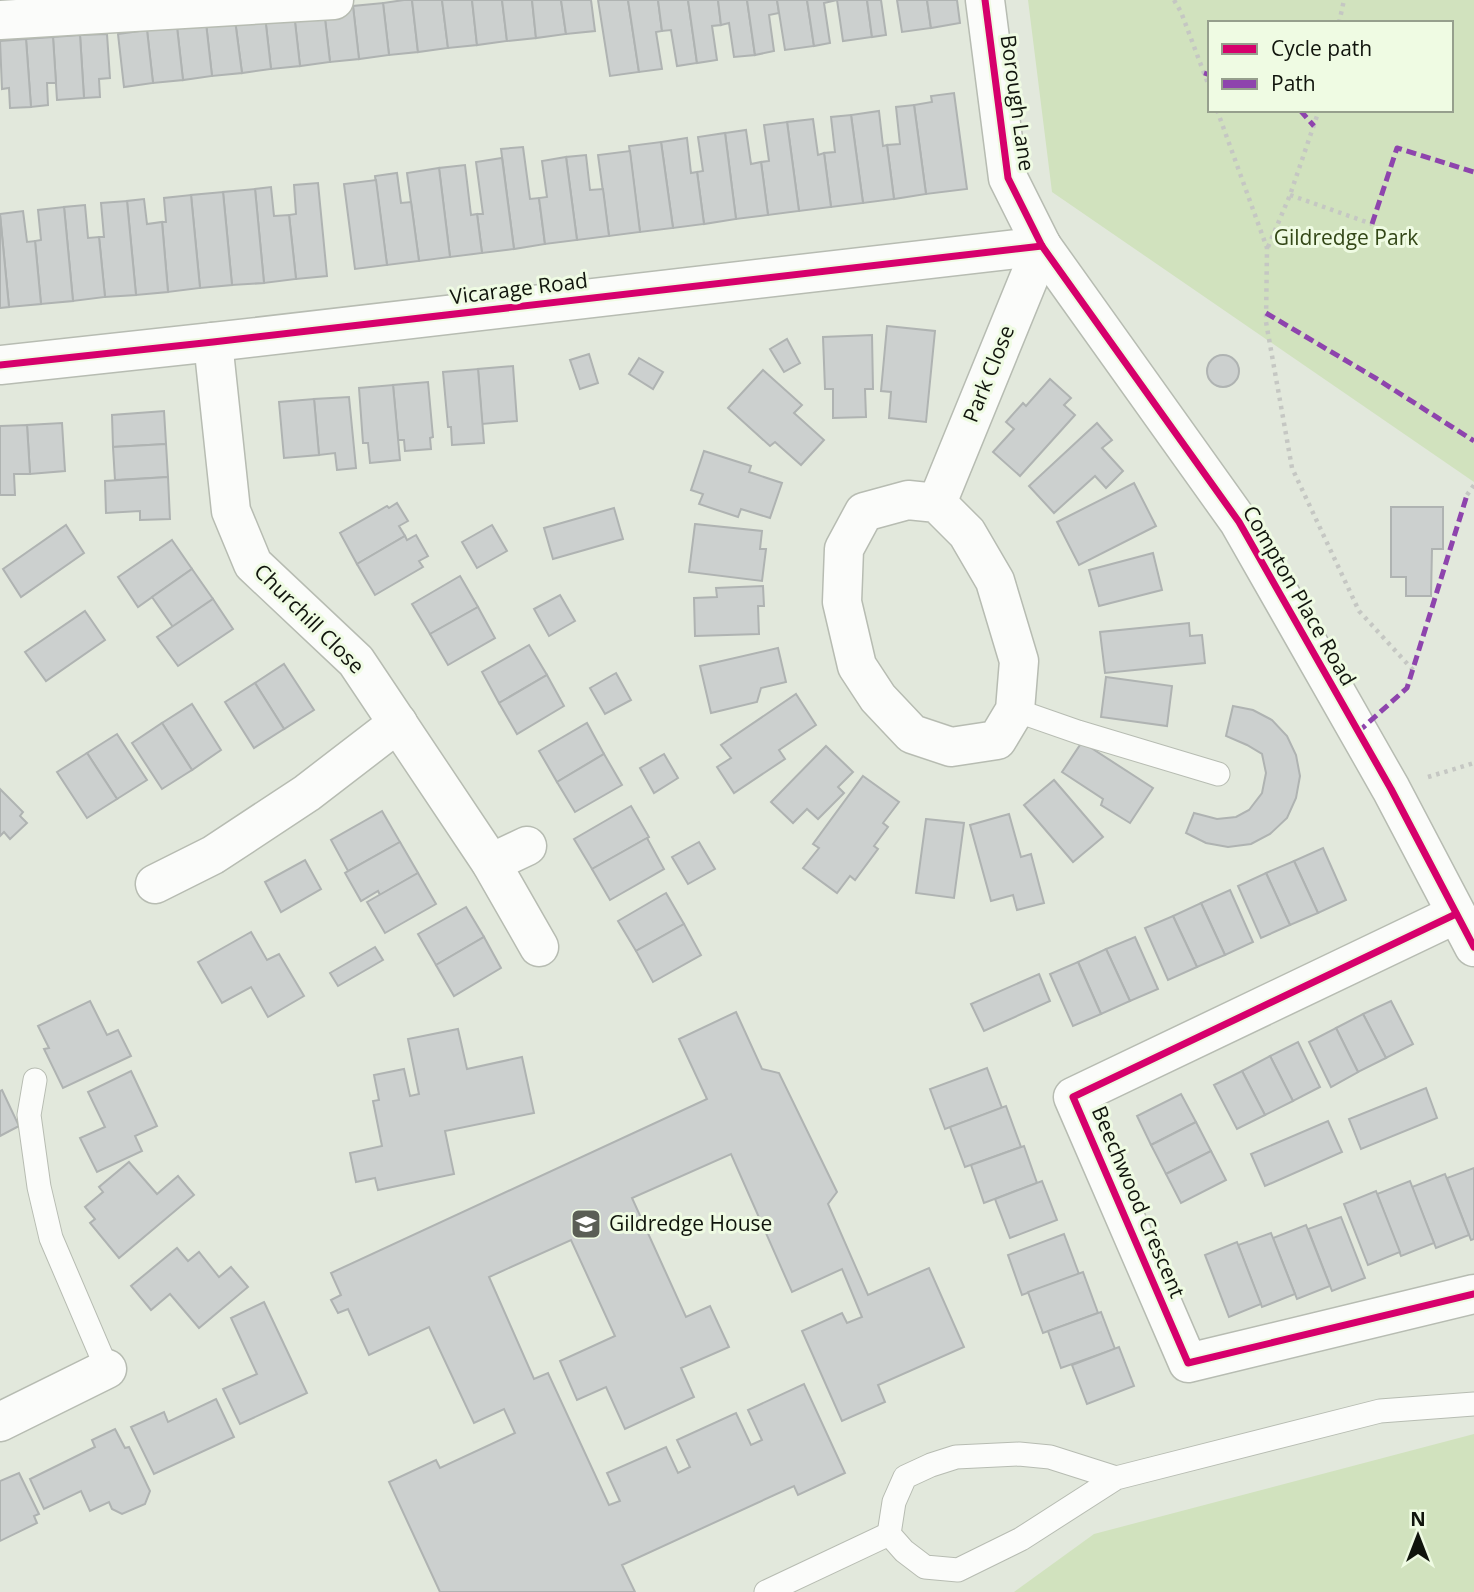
<svg xmlns="http://www.w3.org/2000/svg" width="1474" height="1592" font-family="'Open Sans',sans-serif">
  <style>
    .green { fill: #d1e2be; fill-rule: evenodd }
    .building { fill: #ccd0cf; stroke: #afb3b2; stroke-width: 2 }
    .lines { fill: none; stroke-linecap: round; stroke-linejoin: round }
    .service-casing { stroke: #b7bcb2; stroke-width: 25 }
    .minor-casing { stroke: #b7bcb2; stroke-width: 41 }
    .path { stroke: #c5c7c3; stroke-width: 4.5; stroke-dasharray: 3.5 5; stroke-linecap: butt }
    .service { stroke: #fbfcfa; stroke-width: 23 }
    .minor { stroke: #fbfcfa; stroke-width: 38 }
    .quiet { stroke: #8e44ad; stroke-width: 5; stroke-dasharray: 10 5; stroke-linecap: butt }
    .cycleway-casing { stroke: #effbe3; stroke-width: 11 }
    .cycleway { stroke: #d6006c; stroke-width: 7 }
    .labels { text-anchor: middle; stroke-width: 6; stroke-linejoin: round; paint-order: stroke }
    .street-label { font-size: 21px; fill: #10140c; stroke: #effbe3 }
    .park-label { font-size: 21px; fill: #334717; stroke: #effbe3 }
    .poi-label { font-size: 21px; fill: #10140c; stroke: #effbe3; text-anchor: start }
  </style>
  <rect width="100%" height="100%" fill="#e2e8dc"/>
  <g class="green">
    <path d="M1028,0H1474V482L1052,192ZM1210,23H1451V110H1210Z"/>
    <polygon points="1474,1434 1474,1592 1014,1592 1094,1534"/>
  </g>
  <g class="building">
    <polygon points="404,0 412,0 418,52 389,55 383,3"/>
    <polygon points="412,0 442,0 448,48 418,52"/>
    <polygon points="442,0 472,0 477,45 448,48"/>
    <polygon points="472,0 502,0 507,41 477,45"/>
    <polygon points="502,0 532,0 536,38 507,41"/>
    <polygon points="532,0 561,0 566,34 536,38"/>
    <polygon points="561,0 591,0 595,31 566,34"/>
    <polygon points="598,0 628,0 639,72 610,76"/>
    <polygon points="628,0 658,0 662,31 656,32 662,69 639,72"/>
    <polygon points="658,0 688,0 697,63 677,66 671,30 662,31"/>
    <polygon points="688,0 718,0 721,25 712,26 717,60 697,63"/>
    <polygon points="718,0 747,0 755,55 734,57 729,23 721,25"/>
    <polygon points="747,0 777,0 779,13 769,15 774,51 755,55"/>
    <polygon points="777,0 807,0 814,46 785,50"/>
    <polygon points="807,0 837,0 824,3 830,43 814,46"/>
    <polygon points="837,0 867,0 872,37 843,41"/>
    <polygon points="867,0 882,0 881,0 886,35 872,37"/>
    <polygon points="897,0 927,0 931,28 902,32"/>
    <polygon points="927,0 957,0 960,23 931,28"/>
    <polygon points="383,3 389,55 359,59 353,6"/>
    <polygon points="353,6 359,59 330,62 324,10"/>
    <polygon points="324,10 330,62 300,66 294,13"/>
    <polygon points="294,13 300,66 271,69 265,16"/>
    <polygon points="265,16 271,69 242,73 235,20"/>
    <polygon points="235,20 242,73 212,76 206,23"/>
    <polygon points="206,23 212,76 183,80 177,27"/>
    <polygon points="177,27 183,80 153,83 147,30"/>
    <polygon points="147,30 153,83 124,87 118,34"/>
    <polygon points="107,34 110,78 99,79 100,97 84,98 80,35"/>
    <polygon points="80,35 84,98 57,100 53,37"/>
    <polygon points="53,37 56,83 47,83 48,105 31,107 26,39"/>
    <polygon points="26,39 31,107 10,108 9,88 2,89 0,41"/>
    <polygon points="954,93 967,189 926,194 914,105 932,102 931,96"/>
    <polygon points="914,105 926,194 894,199 887,145 900,144 896,107"/>
    <polygon points="879,111 883,146 887,145 894,199 863,203 851,115"/>
    <polygon points="851,115 863,203 831,207 824,153 835,152 831,117"/>
    <polygon points="813,119 818,155 824,153 831,207 799,211 787,122"/>
    <polygon points="787,122 799,211 768,215 761,162 769,161 764,125"/>
    <polygon points="746,130 751,164 761,162 768,215 736,219 725,133"/>
    <polygon points="725,133 736,219 704,224 697,172 703,171 698,137"/>
    <polygon points="687,138 691,173 697,172 704,224 673,228 661,142"/>
    <polygon points="661,142 673,228 640,232 629,146"/>
    <polygon points="523,147 530,199 539,198 545,244 514,249 501,149"/>
    <polygon points="630,151 640,232 609,236 598,155"/>
    <polygon points="586,155 590,190 603,189 609,236 577,240 566,157"/>
    <polygon points="566,157 577,240 545,244 539,198 547,197 542,161"/>
    <polygon points="502,158 514,249 482,253 477,214 483,214 476,162"/>
    <polygon points="465,165 471,215 477,214 482,253 450,257 439,168"/>
    <polygon points="439,168 450,257 419,261 407,173"/>
    <polygon points="397,173 401,203 411,202 419,261 387,265 375,176"/>
    <polygon points="376,180 387,265 355,269 344,184"/>
    <polygon points="318,183 327,276 296,279 289,215 296,214 294,185"/>
    <polygon points="271,187 274,216 289,215 296,279 264,283 255,189"/>
    <polygon points="255,189 264,283 232,285 223,192"/>
    <polygon points="223,192 232,285 200,288 191,195"/>
    <polygon points="191,195 200,288 168,292 162,222 166,222 164,198"/>
    <polygon points="144,199 147,224 162,222 168,292 136,295 127,201"/>
    <polygon points="127,201 136,295 105,297 99,237 104,237 101,203"/>
    <polygon points="85,205 88,238 99,237 105,297 73,301 64,207"/>
    <polygon points="64,207 73,301 41,304 35,241 41,240 38,210"/>
    <polygon points="23,211 27,242 35,241 41,304 9,307 0,214"/>
    <polygon points="0,215 9,307 0,308"/>
    <polygon points="887,326 935,331 926,422 889,418 891,392 881,391"/>
    <polygon points="872,335 873,389 865,389 866,417 833,418 833,389 825,389 823,337"/>
    <polygon points="787,339 800,363 784,372 770,349"/>
    <polygon points="589,354 598,383 580,389 570,360"/>
    <circle cx="1223" cy="371" r="16"/>
    <polygon points="639,358 663,372 653,389 629,374"/>
    <polygon points="513,366 517,421 482,424 478,369"/>
    <polygon points="478,369 484,443 452,445 451,427 448,427 443,372"/>
    <polygon points="763,370 802,405 794,413 824,440 801,465 775,442 770,446 728,408"/>
    <polygon points="1050,379 1071,398 1064,405 1075,415 1020,476 993,452 1014,429 1006,422 1023,403 1026,406"/>
    <polygon points="428,382 433,437 430,438 431,449 405,451 404,440 398,440 393,385"/>
    <polygon points="393,385 400,460 370,463 368,443 363,443 359,388"/>
    <polygon points="349,397 356,468 337,470 335,453 319,455 314,399"/>
    <polygon points="314,399 319,455 284,458 279,402"/>
    <polygon points="164,411 166,444 113,447 112,415"/>
    <polygon points="62,423 65,471 30,474 27,425"/>
    <polygon points="1097,423 1112,440 1102,448 1123,471 1106,488 1095,476 1054,513 1029,486"/>
    <polygon points="27,425 30,474 14,474 15,495 0,495 0,426"/>
    <polygon points="166,444 168,477 115,480 113,447"/>
    <polygon points="704,451 751,466 749,472 782,483 770,518 741,509 738,517 699,504 703,494 691,490"/>
    <polygon points="168,477 170,519 140,520 140,511 106,513 105,481"/>
    <polygon points="1134,483 1156,526 1079,565 1057,522"/>
    <polygon points="397,503 408,521 399,526 405,536 357,564 340,533 387,506 389,508"/>
    <polygon points="1391,507 1443,507 1443,549 1432,549 1431,596 1406,596 1406,577 1391,577"/>
    <polygon points="614,508 623,539 553,559 544,528"/>
    <polygon points="695,524 762,531 760,549 766,549 762,581 689,572"/>
    <polygon points="66,525 84,553 21,597 3,569"/>
    <polygon points="492,525 507,551 477,568 462,542"/>
    <polygon points="416,535 428,556 419,561 423,567 375,595 357,564 405,536 407,540"/>
    <polygon points="172,540 192,569 138,607 118,577"/>
    <polygon points="1153,553 1162,590 1099,606 1089,570"/>
    <polygon points="192,569 213,599 173,627 152,597"/>
    <polygon points="460,576 478,607 430,634 412,604"/>
    <polygon points="763,586 764,606 758,606 759,634 695,636 694,598 717,597 716,588"/>
    <polygon points="560,595 575,621 549,636 534,609"/>
    <polygon points="213,599 233,629 178,666 157,637"/>
    <polygon points="478,607 495,638 448,665 430,634"/>
    <polygon points="85,611 105,640 46,681 25,652"/>
    <polygon points="1189,623 1190,636 1202,635 1205,663 1105,673 1100,632"/>
    <polygon points="529,645 547,675 499,703 482,672"/>
    <polygon points="778,648 786,682 761,688 757,702 711,713 700,666"/>
    <polygon points="284,664 314,710 284,729 255,683"/>
    <polygon points="616,673 631,700 605,714 590,688"/>
    <polygon points="547,675 564,706 517,734 499,703"/>
    <polygon points="1106,677 1172,686 1167,726 1101,717"/>
    <polygon points="255,683 284,729 254,748 225,702"/>
    <polygon points="796,694 816,725 779,750 785,759 734,793 717,767 731,758 721,745"/>
    <polygon points="192,704 221,750 192,770 162,723"/>
    <polygon points="1233,706 1253,710 1272,720 1287,736 1296,755 1300,776 1296,798 1287,818 1270,834 1251,844 1228,847 1206,843 1186,833 1194,813 1217,819 1236,817 1249,810 1262,793 1266,773 1262,754 1247,745 1226,736"/>
    <polygon points="162,723 192,770 162,789 132,743"/>
    <polygon points="587,723 604,754 557,782 539,751"/>
    <polygon points="117,734 147,780 117,799 87,753"/>
    <polygon points="1082,742 1153,788 1130,823 1101,805 1103,799 1062,772"/>
    <polygon points="826,746 853,772 838,787 844,793 818,819 807,809 793,823 771,802"/>
    <polygon points="87,753 117,799 87,818 57,772"/>
    <polygon points="604,754 622,785 575,812 557,782"/>
    <polygon points="664,754 678,778 654,793 640,768"/>
    <polygon points="863,776 899,802 883,823 888,827 874,846 878,849 855,880 850,876 837,893 803,868 819,848 813,844"/>
    <polygon points="1054,780 1103,837 1073,862 1024,805"/>
    <polygon points="0,789 23,812 20,816 27,823 10,839 4,832 0,836"/>
    <polygon points="631,806 649,837 592,869 574,839"/>
    <polygon points="382,811 400,842 348,871 331,840"/>
    <polygon points="1009,814 1021,857 1031,854 1044,903 1017,910 1013,895 991,901 970,825"/>
    <polygon points="926,819 964,823 954,898 916,893"/>
    <polygon points="647,838 664,869 610,900 592,869"/>
    <polygon points="400,842 418,873 380,895 378,891 361,901 345,873"/>
    <polygon points="699,842 715,869 688,884 672,857"/>
    <polygon points="1323,848 1346,900 1318,913 1294,861"/>
    <polygon points="305,860 321,889 281,912 265,882"/>
    <polygon points="1294,861 1318,913 1290,925 1266,873"/>
    <polygon points="418,873 436,904 385,933 367,902"/>
    <polygon points="1266,873 1290,925 1261,938 1238,886"/>
    <polygon points="1230,890 1253,942 1225,955 1201,903"/>
    <polygon points="666,893 684,924 636,951 618,921"/>
    <polygon points="1201,903 1225,955 1197,967 1173,916"/>
    <polygon points="466,907 484,937 436,965 418,934"/>
    <polygon points="1173,916 1197,967 1168,980 1145,928"/>
    <polygon points="684,924 701,955 653,982 636,951"/>
    <polygon points="251,932 267,960 279,954 304,996 268,1017 251,987 222,1003 198,962"/>
    <polygon points="484,937 501,968 454,996 436,965"/>
    <polygon points="1135,937 1158,989 1130,1001 1106,949"/>
    <polygon points="375,947 383,960 338,986 330,973"/>
    <polygon points="1106,949 1130,1001 1101,1014 1078,962"/>
    <polygon points="1078,962 1101,1014 1073,1026 1050,974"/>
    <polygon points="1039,974 1050,1001 984,1031 971,1004"/>
    <polygon points="90,1001 107,1035 118,1030 131,1056 63,1088 44,1049 49,1048 38,1026"/>
    <polygon points="1391,1001 1413,1044 1386,1058 1363,1014"/>
    <polygon points="736,1012 762,1069 779,1073 837,1192 828,1204 868,1295 929,1268 964,1347 878,1385 885,1402 842,1421 802,1331 842,1313 847,1323 862,1317 842,1269 792,1292 731,1154 632,1198 686,1317 710,1306 729,1347 681,1368 694,1397 625,1429 606,1387 577,1400 560,1361 615,1336 571,1240 489,1277 534,1379 548,1373 609,1505 620,1501 607,1473 666,1447 678,1473 690,1467 677,1440 736,1413 751,1445 762,1440 748,1410 804,1384 845,1473 798,1495 794,1486 622,1565 635,1592 440,1592 389,1482 436,1460 440,1468 515,1433 504,1409 474,1423 429,1327 369,1355 348,1309 338,1313 331,1300 341,1295 331,1273 707,1099 679,1039"/>
    <polygon points="1363,1014 1386,1058 1358,1072 1336,1028"/>
    <polygon points="1336,1028 1358,1072 1331,1087 1309,1042"/>
    <polygon points="458,1029 467,1069 522,1057 534,1113 445,1131 454,1174 378,1190 375,1178 356,1182 350,1153 382,1146 373,1101 379,1100 374,1075 404,1069 410,1096 419,1094 408,1039"/>
    <polygon points="1298,1042 1320,1087 1293,1101 1270,1056"/>
    <polygon points="1270,1056 1293,1101 1265,1115 1242,1071"/>
    <polygon points="987,1068 1002,1108 945,1129 930,1089"/>
    <polygon points="131,1071 157,1126 135,1136 142,1151 97,1172 80,1138 105,1127 88,1092"/>
    <polygon points="1242,1071 1265,1115 1237,1129 1214,1085"/>
    <polygon points="1426,1088 1437,1118 1361,1149 1349,1119"/>
    <polygon points="2,1090 19,1126 0,1136 0,1091"/>
    <polygon points="1181,1094 1196,1122 1151,1145 1137,1116"/>
    <polygon points="1006,1106 1021,1147 965,1167 950,1127"/>
    <polygon points="1328,1121 1342,1152 1265,1186 1251,1154"/>
    <polygon points="1196,1122 1211,1151 1166,1174 1151,1145"/>
    <polygon points="1024,1146 1037,1183 984,1203 971,1165"/>
    <polygon points="1211,1151 1226,1180 1181,1203 1166,1174"/>
    <polygon points="129,1162 157,1194 178,1176 194,1195 119,1258 90,1223 95,1219 85,1207 103,1192 99,1187"/>
    <polygon points="1474,1168 1474,1239 1471,1240 1447,1178"/>
    <polygon points="1445,1174 1469,1235 1436,1248 1412,1187"/>
    <polygon points="1042,1181 1057,1220 1010,1238 995,1199"/>
    <polygon points="1410,1181 1434,1243 1401,1256 1377,1194"/>
    <polygon points="1376,1191 1400,1252 1368,1265 1344,1204"/>
    <polygon points="1341,1217 1365,1278 1332,1291 1308,1229"/>
    <polygon points="1306,1225 1330,1286 1297,1299 1273,1238"/>
    <polygon points="1271,1233 1295,1294 1262,1307 1238,1245"/>
    <polygon points="1064,1234 1079,1274 1022,1295 1008,1255"/>
    <polygon points="1237,1242 1261,1304 1229,1317 1205,1255"/>
    <polygon points="177,1248 188,1261 199,1252 219,1277 231,1267 248,1287 199,1328 170,1294 151,1310 131,1286"/>
    <polygon points="1083,1272 1098,1313 1043,1333 1028,1292"/>
    <polygon points="264,1302 307,1393 240,1424 223,1389 257,1374 231,1318"/>
    <polygon points="1101,1312 1115,1349 1061,1368 1048,1331"/>
    <polygon points="1119,1347 1134,1386 1087,1404 1072,1365"/>
    <polygon points="216,1399 234,1437 154,1474 131,1427 164,1412 168,1422"/>
    <polygon points="115,1429 125,1448 129,1447 150,1491 145,1504 122,1514 112,1509 109,1502 90,1511 81,1491 44,1509 30,1479 95,1447 92,1440"/>
    <polygon points="19,1473 39,1514 34,1516 37,1523 0,1541 0,1481"/>
  </g>
  <g class="lines">
    <g class="service-casing">
      <g id="service">
        <polyline points="1015,710 1078,732 1218,774"/>
        <polyline points="35,1080 29,1115 39,1187 51,1238 107,1369"/>
        <polyline points="1116,1478 1050,1457 1019,1454 956,1457 931,1465 905,1477 894,1502 889,1534 904,1551 925,1567 958,1570 1021,1539 1116,1478 1380,1411 1474,1404"/>
        <polyline points="766,1592 889,1534"/>
      </g>
    </g>
    <g class="minor-casing">
      <g id="minor">
        <polyline points="985,0 1008,178 1042,246 1239,522 1391,789 1474,947"/>
        <polyline points="0,20 334,0"/>
        <polyline points="213,342 231,511 253,564 356,661 491,863 539,947"/>
        <polyline points="0,365 213,342 1042,246"/>
        <polyline points="937,503 967,533 995,581 1019,661 1015,710 997,740 951,747 912,734 878,698 857,666 842,602 844,549 864,512 908,500 937,503 1042,246"/>
        <polyline points="491,863 527,846"/>
        <polyline points="155,884 213,855 307,793 398,723"/>
        <polyline points="1456,914 1073,1097 1188,1363 1474,1294"/>
        <polyline points="0,1422 107,1369"/>
      </g>
    </g>
    <g class="path">
      <polyline points="1174,0 1181,12 1210,89"/>
      <polyline points="1339,23 1344,0"/>
      <polyline points="1217,110 1267,248 1266,322 1292,468 1359,611 1413,670"/>
      <polyline points="1290,195 1372,224"/>
      <polyline points="1268,247 1290,195 1319,110"/>
      <polyline points="1467,495 1474,485"/>
      <polyline points="1428,777 1474,763"/>
    </g>
    <use href="#service" class="service"/>
    <use href="#minor" class="minor"/>
    <g class="quiet">
      <polyline points="1204,73 1210,75"/>
      <polyline points="1300,110 1314,126"/>
      <polyline points="1372,224 1397,148 1474,172"/>
      <polyline points="1266,313 1377,379 1474,441"/>
      <polyline points="1358,732 1407,688 1467,495"/>
    </g>
    <g class="cycleway-casing">
      <g id="cycleway">
        <polyline points="985,0 1008,178 1042,246 1239,522 1391,789 1474,947"/>
        <polyline points="0,365 213,342 1042,246"/>
        <polyline points="1456,914 1073,1097 1188,1363 1474,1294"/>
      </g>
    </g>
    <use href="#cycleway" class="cycleway"/>
  </g>
  <defs>
    <g id="school-square" transform="scale(1.575)"><rect x="-9" y="-9" width="18" height="18" rx="4" fill="#5a5e55" stroke="#effbe3"/><path d="M0-5L7-2L0 1L-7-2ZM-4 1L0 2.5L4 1V4Q0 6-4 4Z" fill="#fff"/></g>
  </defs>
  <g fill-rule="evenodd">
    <use href="#school-square" x="586" y="1224"/>
  </g>
  <g class="labels">
    <g class="street-label">
      <text transform="translate(1017 103) rotate(82)" y="7">Borough Lane</text>
      <text transform="translate(519 289) rotate(-7)" y="7">Vicarage Road</text>
      <text transform="translate(989 374) rotate(-68)" y="7">Park Close</text>
      <text transform="translate(1299 596) rotate(60)" y="7">Compton Place Road</text>
      <text transform="translate(309 619) rotate(45)" y="7">Churchill Close</text>
      <text transform="translate(1138 1202) rotate(67)" y="7">Beechwood Crescent</text>
    </g>
    <g class="park-label">
      <text x="1346" y="245">Gildredge Park</text>
    </g>
    <g class="poi-label">
      <text x="609" y="1231">Gildredge House</text>
    </g>
  </g>
  <rect x="1208" y="21" width="245" height="91" fill="#effbe3" stroke="#969f8d" stroke-width="2"/>
  <rect x="1222" y="44" width="35" height="10" fill="#d6006c" stroke="#969f8d" stroke-width="2"/>
  <text x="1271" y="56" font-size="21" fill="#10140c">Cycle path</text>
  <rect x="1222" y="79" width="35" height="10" fill="#8e44ad" stroke="#969f8d" stroke-width="2"/>
  <text x="1271" y="91" font-size="21" fill="#10140c">Path</text>
  <g transform="translate(1418 1536)" stroke="#effbe3" stroke-width="5" paint-order="stroke">
  <path d="M0-5L12 26L0 18L-12 26Z" fill="#10140c"/>
  <text y="-10" font-size="19" font-weight="bold" text-anchor="middle" fill="#10140c">N</text>
  </g>
</svg>
